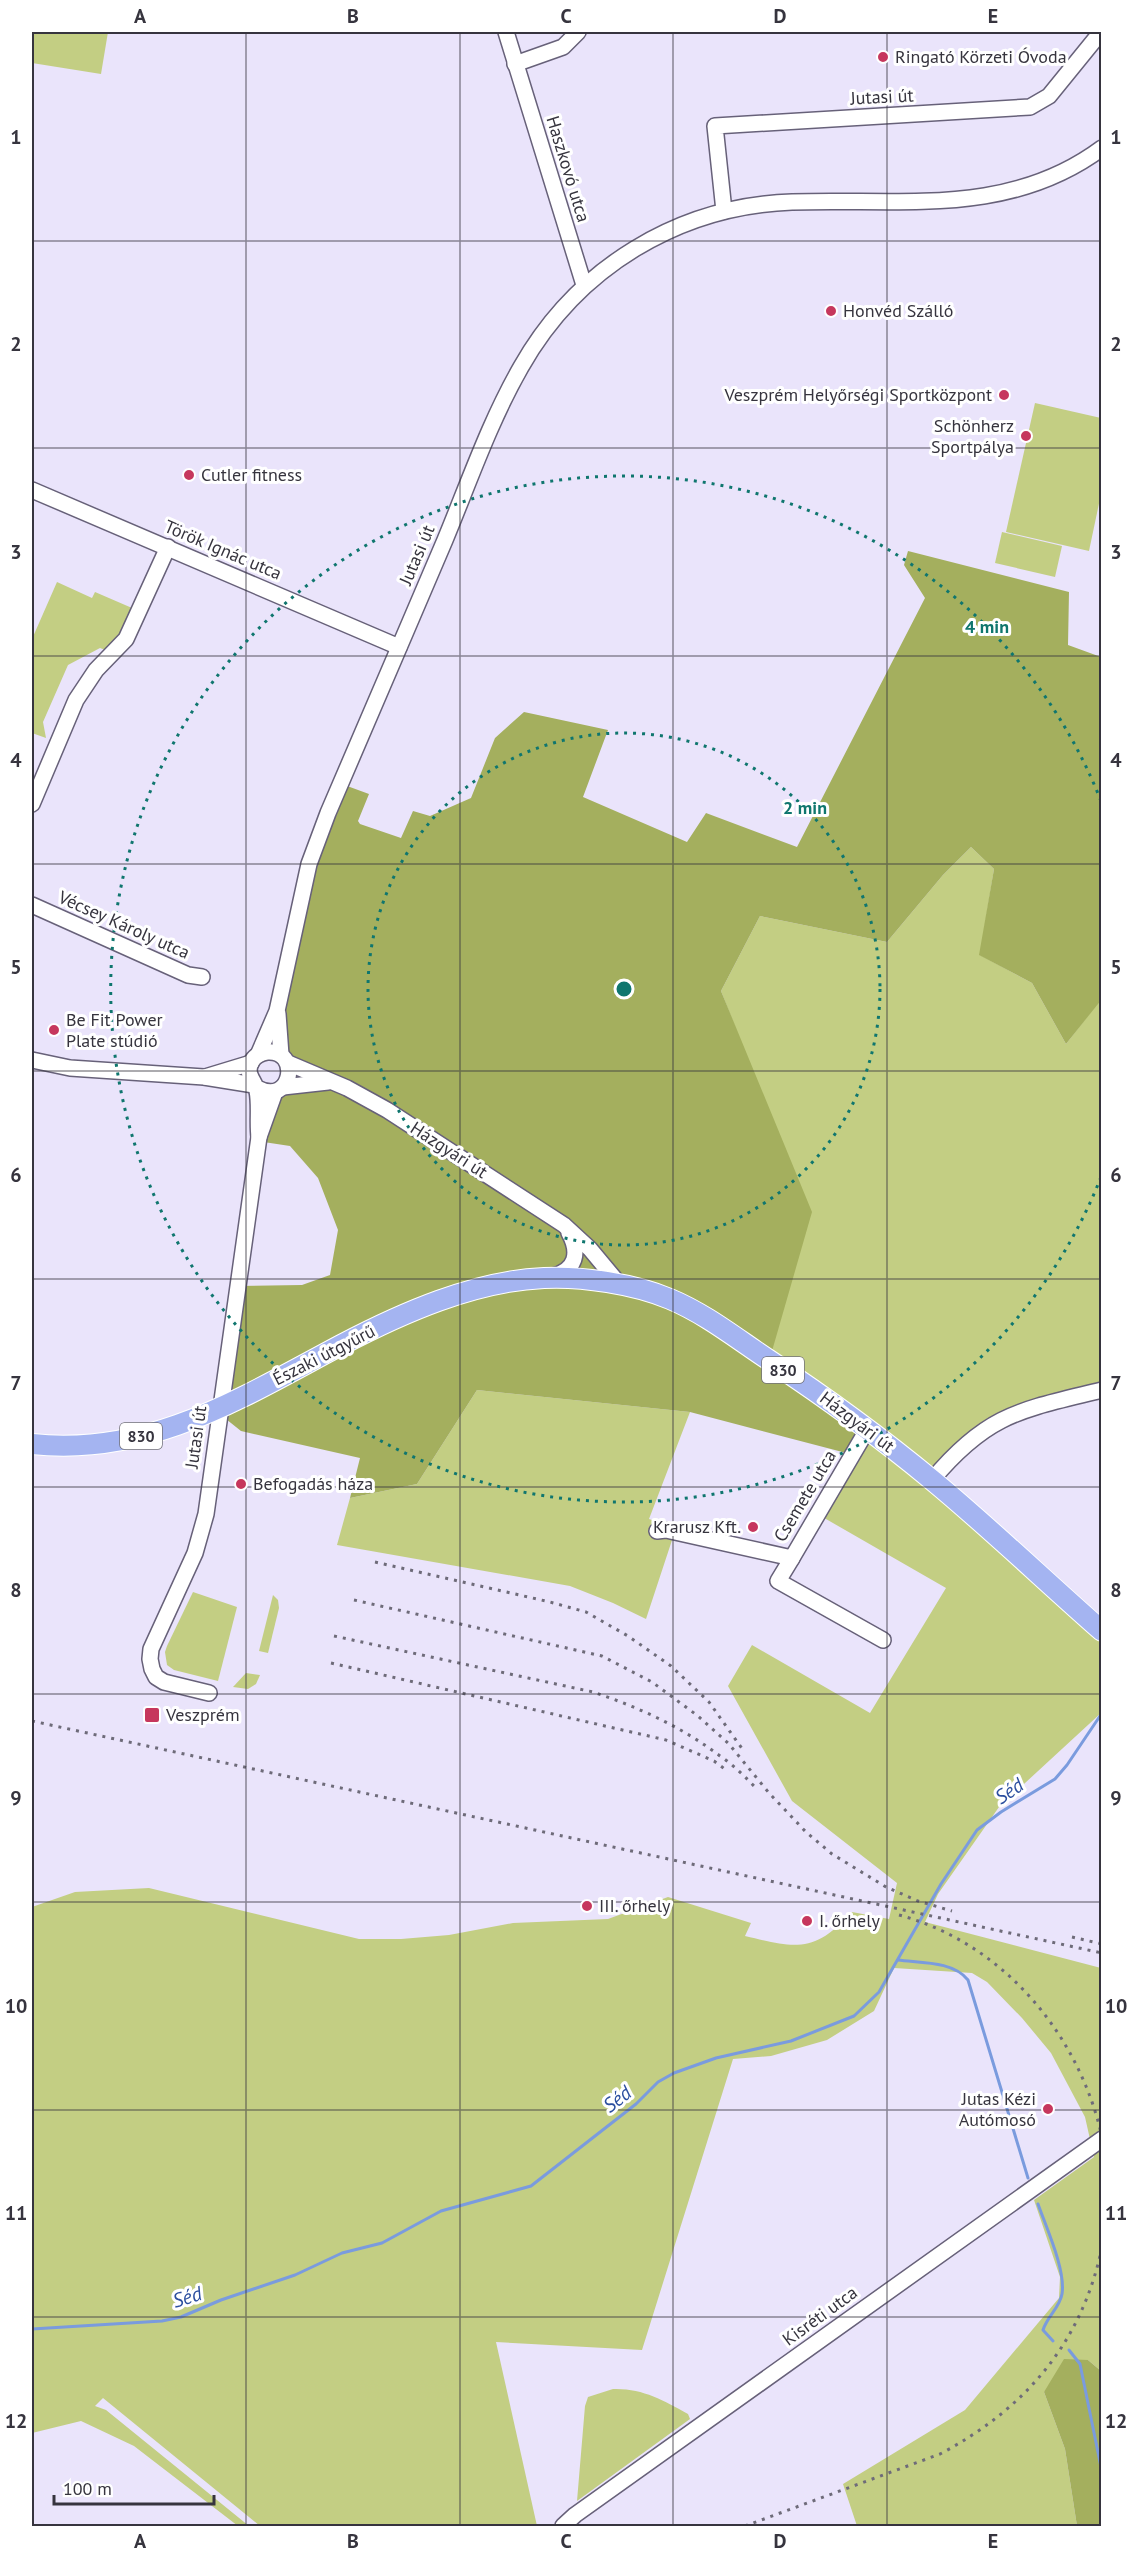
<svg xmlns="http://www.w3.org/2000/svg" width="1133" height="2558" font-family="'PT Sans',sans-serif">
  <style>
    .green { fill: #c3ce83 }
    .forest { fill: #a4af5e }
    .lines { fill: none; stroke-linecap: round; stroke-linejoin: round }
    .stream { stroke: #7a9bde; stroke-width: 3 }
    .minor-casing { stroke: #676179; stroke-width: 18 }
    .major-casing { stroke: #fff; stroke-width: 22 }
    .minor { stroke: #fff; stroke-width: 15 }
    .major { stroke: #a4b4f1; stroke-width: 20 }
    .rail { stroke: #6e6b79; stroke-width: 3; stroke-dasharray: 3 6; stroke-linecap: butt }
    .grid { fill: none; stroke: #36343e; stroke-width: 1.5; stroke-opacity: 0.55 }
    .ring { fill: none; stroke: #0f766e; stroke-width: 3; stroke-dasharray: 3 6 }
    .poi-dot { fill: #c6375d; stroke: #fff; stroke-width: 2 }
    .labels { text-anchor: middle; stroke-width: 6; stroke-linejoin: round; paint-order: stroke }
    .shield { fill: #fff; stroke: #727178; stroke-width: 1.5 }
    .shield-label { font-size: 16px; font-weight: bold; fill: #36343e }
    .poi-label { font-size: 18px; fill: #36343e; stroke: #fff; text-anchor: start }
    .street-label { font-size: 18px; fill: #36343e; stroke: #fff }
    .water-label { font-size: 20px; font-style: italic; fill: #2c4f9f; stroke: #fff }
    .centre { fill: #0f766e; stroke: #fff; stroke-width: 3 }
    .ring-label { font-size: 18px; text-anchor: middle; font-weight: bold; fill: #0f766e; stroke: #fff; stroke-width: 6; stroke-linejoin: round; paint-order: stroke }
    .neatline { fill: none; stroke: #36343e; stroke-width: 2 }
    .grid-label { font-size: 20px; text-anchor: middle; font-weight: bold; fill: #36343e }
  </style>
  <rect width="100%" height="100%" fill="#eae4fb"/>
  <g class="green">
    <polygon points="32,32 108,32 101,74 32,63"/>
    <polygon points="1035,403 1101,418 1101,494 1089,551 1006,532"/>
    <polygon points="1002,532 1062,546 1055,577 995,563"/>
    <polygon points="57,582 92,598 95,592 139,611 113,653 100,648 68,665 43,722 46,738 32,733 32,639"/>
    <path d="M971,847L994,869L980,955L1032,983L1066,1044L1101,999V1388L1002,1417L930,1480L1101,1631V1713L999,1807L938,1894L925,1922L1101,1968V2371L1088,2360L1044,2392L1065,2449L1077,2526H857L843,2484L965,2410L1059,2298L1060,2277L1034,2200L1094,2157L1085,2117L1051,2053L1022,2018L987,1982L972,1973L894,1968L874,2011L827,2040L771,2056L733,2059L642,2350L496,2342L537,2526H260L103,2398L95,2406L106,2410L249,2526H238L134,2446L81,2421L32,2433V1907L75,1892L149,1888L359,1939H401L449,1935L513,1923L608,1919L668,1897L751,1923L745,1936C795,1948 814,1954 852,1912L889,1919L897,1883L792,1801L728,1686L752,1645L870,1713L946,1588L819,1515L854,1455L770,1358L754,1075L721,991L760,916L887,942L943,875Z"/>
    <polygon points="477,1390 690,1412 649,1519 676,1528 646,1619 613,1603 570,1586 337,1545 350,1498 417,1484"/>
    <polygon points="193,1592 237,1607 218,1681 174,1670 167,1665 165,1652 167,1646"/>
    <polygon points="273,1595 278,1600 279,1608 268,1653 259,1651"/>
    <polygon points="246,1673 260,1675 256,1684 248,1689 233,1687"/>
    <path d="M613,2389C642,2388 663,2400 688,2414L690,2419L577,2501L585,2406L588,2397Z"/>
  </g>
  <g class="forest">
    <polygon points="908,551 1069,592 1068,645 1101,657 1102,999 1066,1044 1032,983 979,955 994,869 971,847 943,875 887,942 760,916 721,991 812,1212 770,1358 867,1432 854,1455 690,1412 477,1390 417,1484 350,1498 360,1458 241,1431 226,1419 234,1286 302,1285 330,1275 338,1230 318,1178 290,1146 257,1141 277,1092 325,1084 288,1061 279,1000 339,783 369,794 358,821 360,824 401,838 413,811 430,816 471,798 495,738 524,712 608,730 583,797 687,842 706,813 797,847 925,598 904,565"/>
    <polygon points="1064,2359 1088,2360 1101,2371 1101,2526 1077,2526 1065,2449 1044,2392"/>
  </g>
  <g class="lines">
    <g class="stream">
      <path d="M898,1960C921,1963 953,1961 968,1980L1028,2178"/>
      <path d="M1038,2204C1046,2227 1066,2270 1062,2294C1060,2307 1047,2317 1043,2330L1053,2341"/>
      <polyline points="32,2329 162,2321 181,2317 221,2300 295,2275 342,2253 382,2243 441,2211 531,2186 636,2104 658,2082 674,2073 716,2058 791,2041 854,2016 879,1992 941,1884 977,1830 1001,1812 1055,1779 1067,1765 1102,1713"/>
      <polyline points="1069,2350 1080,2364 1102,2472"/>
    </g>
    <g class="minor-casing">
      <g id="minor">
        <polyline points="506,32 584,285"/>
        <polyline points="515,64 563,47 578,32"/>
        <polyline points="724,211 715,126 1030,107 1049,96 1101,32"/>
        <polyline points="32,490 399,647"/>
        <polyline points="32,804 76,700 96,670 126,639 168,547"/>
        <polyline points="32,905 188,975 202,977"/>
        <polyline points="278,1014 281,1055"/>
        <path d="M258,1055L277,1011L309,864L328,813C367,723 406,631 445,540C469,482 490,421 521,367C577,268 678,206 792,202C899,198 1008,218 1102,148"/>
        <polyline points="32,1060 70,1068 204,1077 254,1085"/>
        <polyline points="288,1063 347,1088 387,1110 564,1225 590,1249 620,1285"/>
        <polyline points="205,1077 251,1063"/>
        <polyline points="283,1087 328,1082"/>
        <polyline points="259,1137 275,1092"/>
        <path d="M553,1276C576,1270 580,1253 569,1233"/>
        <path d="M932,1480C988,1413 1021,1410 1102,1390"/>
        <polyline points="657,1531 666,1530 792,1558 867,1430"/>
        <polyline points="792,1558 778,1581 883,1640"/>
        <path d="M209,1693L164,1682L156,1677L152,1669L150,1659L151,1649L195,1553L206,1514L259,1137C257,1122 260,1105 257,1091C255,1080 244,1074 252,1061C255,1056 260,1053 267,1052C301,1049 293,1107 257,1088"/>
        <polyline points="563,2526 575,2515 1102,2139"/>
      </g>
    </g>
    <g class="major-casing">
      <path id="major" d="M32,1444C149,1457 243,1397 341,1345C402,1313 474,1281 544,1278C581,1276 635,1284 670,1299C706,1314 737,1339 769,1360C825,1397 880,1437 932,1480C990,1528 1045,1581 1102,1631"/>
    </g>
    <use href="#minor" class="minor"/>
    <use href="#major" class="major"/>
    <g class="rail">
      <polyline points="375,1562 550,1602 586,1612 628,1636 671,1666 709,1702 743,1750"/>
      <polyline points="354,1600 602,1656 652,1682 698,1716 729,1744 769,1793 806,1832 832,1854 886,1887 918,1901 952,1911"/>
      <path d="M334,1636L593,1692C638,1707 682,1727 720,1756C734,1765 746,1778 758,1790"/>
      <polyline points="331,1663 666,1740 714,1761 726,1770"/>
      <polyline points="32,1721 1102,1953"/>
      <path d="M899,1915C1003,1943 1079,2034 1102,2137"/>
      <polyline points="1072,1937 1102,1944"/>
      <path d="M745,2526L940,2454C1025,2409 1082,2343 1102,2247"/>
    </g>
  </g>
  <path class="grid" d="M246,32V2526M460,32V2526M673,32V2526M887,32V2526M32,241H1102M32,448H1102M32,656H1102M32,864H1102M32,1071H1102M32,1279H1102M32,1487H1102M32,1694H1102M32,1902H1102M32,2110H1102M32,2317H1102"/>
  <g class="ring">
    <circle cx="624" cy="989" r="256"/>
    <path d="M1101 1177A513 513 0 1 1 1101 801"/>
  </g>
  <g class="poi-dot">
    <circle cx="883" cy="57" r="6"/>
    <circle cx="831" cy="311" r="6"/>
    <circle cx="1004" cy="395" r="6"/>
    <circle cx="1026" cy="436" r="6"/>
    <circle cx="189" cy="475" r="6"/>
    <circle cx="54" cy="1030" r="6"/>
    <circle cx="241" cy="1484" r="6"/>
    <circle cx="753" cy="1527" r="6"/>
    <rect x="144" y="1707" width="16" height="16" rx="3"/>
    <circle cx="587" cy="1906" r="6"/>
    <circle cx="807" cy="1921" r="6"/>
    <circle cx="1048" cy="2109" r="6"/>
  </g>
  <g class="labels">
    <g class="shield">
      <rect x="762" y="1357" width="42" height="26" rx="4.5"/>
      <rect x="120" y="1423" width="42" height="26" rx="4.5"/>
    </g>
    <g class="shield-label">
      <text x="783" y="1376">830</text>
      <text x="141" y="1442">830</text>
    </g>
    <g class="poi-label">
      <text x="895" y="63">Ringató Körzeti Óvoda</text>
      <text x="843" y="317">Honvéd Szálló</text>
      <text x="992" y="401" text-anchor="end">Veszprém Helyőrségi Sportközpont</text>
      <text x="1014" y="432" text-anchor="end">Schönherz<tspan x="1014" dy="21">Sportpálya</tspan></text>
      <text x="201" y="481">Cutler fitness</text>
      <text x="66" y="1026">Be Fit Power<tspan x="66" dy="21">Plate stúdió</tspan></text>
      <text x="253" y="1490">Befogadás háza</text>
      <text x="741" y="1533" text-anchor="end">Krarusz Kft.</text>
      <text x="166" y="1721">Veszprém</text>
      <text x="599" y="1912">III. őrhely</text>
      <text x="819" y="1927">I. őrhely</text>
      <text x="1036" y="2105" text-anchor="end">Jutas Kézi<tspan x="1036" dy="21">Autómosó</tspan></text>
    </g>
    <g class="street-label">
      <text transform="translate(882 97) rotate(-3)" y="6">Jutasi út</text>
      <text transform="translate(568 169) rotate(73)" y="6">Haszkovó utca</text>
      <text transform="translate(223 550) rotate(23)" y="6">Török Ignác utca</text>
      <text transform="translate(417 555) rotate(-67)" y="6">Jutasi út</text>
      <text transform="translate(124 925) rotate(24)" y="6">Vécsey Károly utca</text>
      <text transform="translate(449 1150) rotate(33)" y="6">Házgyári út</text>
      <text transform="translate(324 1355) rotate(-27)" y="6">Északi útgyűrű</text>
      <text transform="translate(857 1422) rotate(37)" y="6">Házgyári út</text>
      <text transform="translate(196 1437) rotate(-82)" y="6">Jutasi út</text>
      <text transform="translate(805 1496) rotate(-59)" y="6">Csemete utca</text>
      <text transform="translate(820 2316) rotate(-36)" y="6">Kisréti utca</text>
    </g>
    <g class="water-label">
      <text transform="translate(1009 1791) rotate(-34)" y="7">Séd</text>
      <text transform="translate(617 2099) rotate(-38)" y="7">Séd</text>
      <text transform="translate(187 2297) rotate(-17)" y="7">Séd</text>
    </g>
  </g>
  <circle cx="624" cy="989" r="9" class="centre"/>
  <g class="ring-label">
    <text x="987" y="633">4 min</text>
    <text x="805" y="814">2 min</text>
  </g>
  <rect width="1133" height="2558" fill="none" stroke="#ffffff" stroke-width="66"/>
  <path d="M54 2495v9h160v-9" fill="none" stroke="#36343e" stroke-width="3"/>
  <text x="63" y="2495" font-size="18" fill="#36343e" stroke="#ffffff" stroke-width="4.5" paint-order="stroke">100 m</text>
  <rect x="33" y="33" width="1067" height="2492" class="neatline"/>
  <g class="grid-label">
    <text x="140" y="23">A</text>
    <text x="353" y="23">B</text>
    <text x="566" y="23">C</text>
    <text x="780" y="23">D</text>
    <text x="993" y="23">E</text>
    <text x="16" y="144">1</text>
    <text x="1116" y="144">1</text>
    <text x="16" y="351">2</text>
    <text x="1116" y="351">2</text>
    <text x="16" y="559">3</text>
    <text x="1116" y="559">3</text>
    <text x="16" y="767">4</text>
    <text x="1116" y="767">4</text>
    <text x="16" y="974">5</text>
    <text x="1116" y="974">5</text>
    <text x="16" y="1182">6</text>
    <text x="1116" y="1182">6</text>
    <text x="16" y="1390">7</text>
    <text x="1116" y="1390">7</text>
    <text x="16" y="1597">8</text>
    <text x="1116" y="1597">8</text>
    <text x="16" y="1805">9</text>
    <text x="1116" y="1805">9</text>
    <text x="16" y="2013">10</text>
    <text x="1116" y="2013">10</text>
    <text x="16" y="2220">11</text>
    <text x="1116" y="2220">11</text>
    <text x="16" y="2428">12</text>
    <text x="1116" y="2428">12</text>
    <text x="140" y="2548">A</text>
    <text x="353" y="2548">B</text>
    <text x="566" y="2548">C</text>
    <text x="780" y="2548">D</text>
    <text x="993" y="2548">E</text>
  </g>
</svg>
